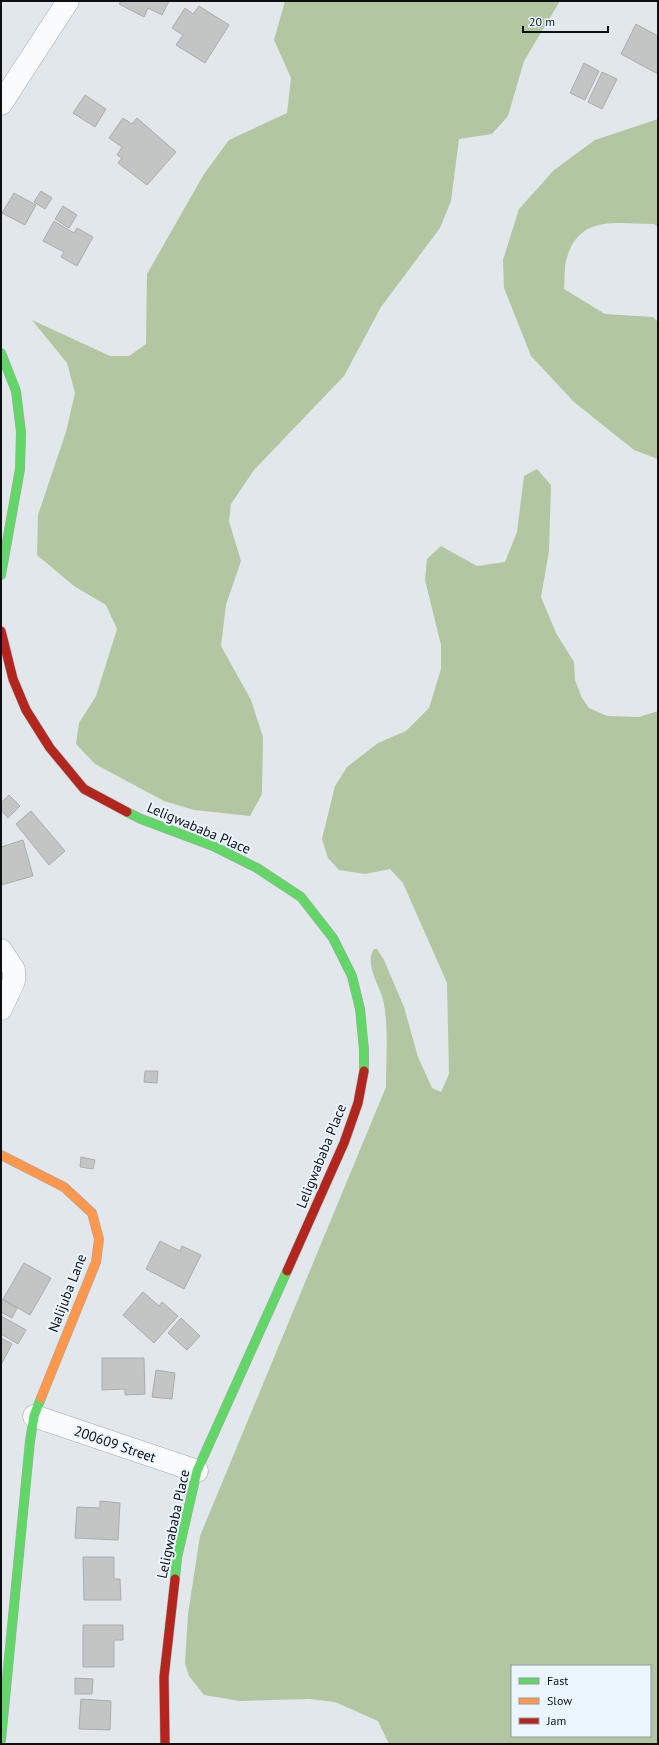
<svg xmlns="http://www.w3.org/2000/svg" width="659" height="1745" font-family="'PT Sans',sans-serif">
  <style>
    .forest { fill: #b2c7a1; fill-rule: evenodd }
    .building { fill: #c3c5c4; stroke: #abadad }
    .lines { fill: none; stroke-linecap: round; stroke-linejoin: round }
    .street-casing { stroke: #a4a8ac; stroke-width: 23 }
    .fast-casing { stroke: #a4a8ac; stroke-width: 10 }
    .slow-casing { stroke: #a4a8ac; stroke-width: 10 }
    .jam-casing { stroke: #a4a8ac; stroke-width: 10 }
    .street { stroke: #fafbfc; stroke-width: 22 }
    .fast { stroke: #63d668; stroke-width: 9 }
    .slow { stroke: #ff974d; stroke-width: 9 }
    .jam { stroke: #b3261e; stroke-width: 9 }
    .labels { text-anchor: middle; stroke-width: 4; stroke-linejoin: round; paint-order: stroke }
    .street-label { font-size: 14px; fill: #0d1013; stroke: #eaf5fd }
  </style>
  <rect width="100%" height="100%" fill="#e1e7eb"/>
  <g class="forest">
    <polygon points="285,1 560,1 524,61 508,116 492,134 459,139 451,201 440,228 381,307 344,376 254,470 231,504 229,521 241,561 226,605 221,646 251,700 263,737 262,794 250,816 194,810 164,801 95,764 76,744 79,723 96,696 117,629 106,605 74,586 37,555 38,515 66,432 75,393 67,363 32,320 110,356 129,356 146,344 147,274 204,174 229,140 287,113 291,78 274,40"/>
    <path d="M658,119V227L654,224C615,224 578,214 566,261C564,270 565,280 564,289L605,314L653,317L658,322V459L634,450L574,402L531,356L504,288L503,260L519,209L554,170L595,140Z"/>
    <path d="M537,469L551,485L549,551L541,597L556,633L574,662L575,680L582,698L589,708L607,716L639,717L658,711V1744H389L378,1721L335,1702L309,1699L240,1701L204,1695L189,1676L185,1663L188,1614L200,1536L386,1087C386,1058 389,1028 383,999C379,985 364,963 374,949H377L384,960L404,1007L418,1057L432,1088L441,1092L449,1074L447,983L403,883L390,869L365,874L339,870L328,858L322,839L335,786L347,767L378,743L406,731L429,708L441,669V645L425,580L427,559L441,546L477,566L505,562L517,532L524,476ZM512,1666H650V1736H512Z"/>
  </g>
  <g class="building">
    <polygon points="121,1 169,1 162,15 148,8 144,17 119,4"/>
    <polygon points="199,6 229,25 205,63 176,45 183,35 172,28 185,8 193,14"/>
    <polygon points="636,24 658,36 658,74 621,54"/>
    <polygon points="584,63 599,71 585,100 570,93"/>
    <polygon points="602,72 617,79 602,109 588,102"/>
    <polygon points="85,95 106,109 95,127 73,113"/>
    <polygon points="123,118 132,124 137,118 176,152 147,185 118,163 122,158 117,155 122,147 109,138"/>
    <polygon points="41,191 52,198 45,209 34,202"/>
    <polygon points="14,193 36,205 25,225 2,213"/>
    <polygon points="63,206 77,215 69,228 55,219"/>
    <polygon points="54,221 74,233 77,228 93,237 77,266 61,257 64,252 43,241"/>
    <polygon points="9,795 20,806 8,818 1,810 1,803"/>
    <polygon points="31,811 65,851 49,865 16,824"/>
    <polygon points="23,840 33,876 1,885 1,847"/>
    <polygon points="145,1071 158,1071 157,1083 144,1082"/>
    <polygon points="81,1157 95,1160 93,1169 80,1167"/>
    <polygon points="160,1241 180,1251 182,1246 201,1255 184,1289 146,1269"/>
    <polygon points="24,1263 51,1278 30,1315 3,1299"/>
    <polygon points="143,1292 159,1306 162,1302 178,1316 154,1343 123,1315"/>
    <polygon points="1,1299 17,1308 12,1318 1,1312"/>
    <polygon points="1,1316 26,1330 18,1344 1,1334"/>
    <polygon points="181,1318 200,1336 187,1350 168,1333"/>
    <polygon points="1,1338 12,1344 1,1365"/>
    <polygon points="102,1358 144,1358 145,1394 125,1395 125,1389 102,1390"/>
    <polygon points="156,1370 175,1373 172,1399 152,1397"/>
    <polygon points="100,1501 120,1503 118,1540 75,1538 77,1507 100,1508"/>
    <polygon points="83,1557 114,1557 114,1579 120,1579 121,1600 84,1600"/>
    <polygon points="83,1625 123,1625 123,1640 114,1640 114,1667 83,1667"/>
    <polygon points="75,1678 93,1679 92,1694 75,1694"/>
    <polygon points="81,1699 111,1701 110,1730 79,1729"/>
  </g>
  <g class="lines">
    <g class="street-casing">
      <g id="street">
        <polyline points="1,104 68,1"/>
        <polyline points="1,950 14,970 14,981 1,1009"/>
        <polyline points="34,1416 197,1471"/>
      </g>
    </g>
    <g class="fast-casing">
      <g id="fast">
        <polyline points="1,353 16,391 21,432 20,469 1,575"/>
        <polyline points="127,812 141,819 213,846 257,868 301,897 333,938 352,976 360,1009 364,1050 364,1071"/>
        <polyline points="175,1579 177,1558 197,1471 287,1271"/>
        <polyline points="1,1740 30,1441 34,1416 41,1398"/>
      </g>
    </g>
    <g class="slow-casing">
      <polyline id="slow" points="1,1155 64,1187 92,1213 99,1239 96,1262 41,1398"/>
    </g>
    <g class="jam-casing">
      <g id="jam">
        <polyline points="1,631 13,679 26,710 50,748 84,789 127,812"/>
        <polyline points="287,1271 344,1143 358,1103 364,1071"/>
        <polyline points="165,1744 164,1677 175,1579"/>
      </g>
    </g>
    <use href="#street" class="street"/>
    <use href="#fast" class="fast"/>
    <use href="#slow" class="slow"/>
    <use href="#jam" class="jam"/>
  </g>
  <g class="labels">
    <g class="street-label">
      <text transform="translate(199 828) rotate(23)" y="5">Leligwababa Place</text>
      <text transform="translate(321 1156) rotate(-68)" y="5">Leligwababa Place</text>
      <text transform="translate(67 1293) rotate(-69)" y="5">Nalijuba Lane</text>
      <text transform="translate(115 1444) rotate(19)" y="5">200609 Street</text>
      <text transform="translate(173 1524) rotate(-78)" y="5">Leligwababa Place</text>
    </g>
  </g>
  <rect width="659" height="1745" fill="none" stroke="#0d1013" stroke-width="4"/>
  <rect x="511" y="1665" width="140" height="72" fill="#eaf5fd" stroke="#92999f"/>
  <rect x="519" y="1678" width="20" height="6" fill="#63d668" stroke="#92999f"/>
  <text x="547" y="1685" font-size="12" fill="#0d1013">Fast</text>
  <rect x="519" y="1698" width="20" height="6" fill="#ff974d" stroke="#92999f"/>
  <text x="547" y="1705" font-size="12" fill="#0d1013">Slow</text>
  <rect x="519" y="1718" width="20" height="6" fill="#b3261e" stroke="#92999f"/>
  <text x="547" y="1725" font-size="12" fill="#0d1013">Jam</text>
  <path d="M523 26v6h85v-6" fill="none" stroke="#0d1013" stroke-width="2"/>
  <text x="529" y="26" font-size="12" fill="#0d1013" stroke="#eaf5fd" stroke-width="3" paint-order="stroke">20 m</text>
</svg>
